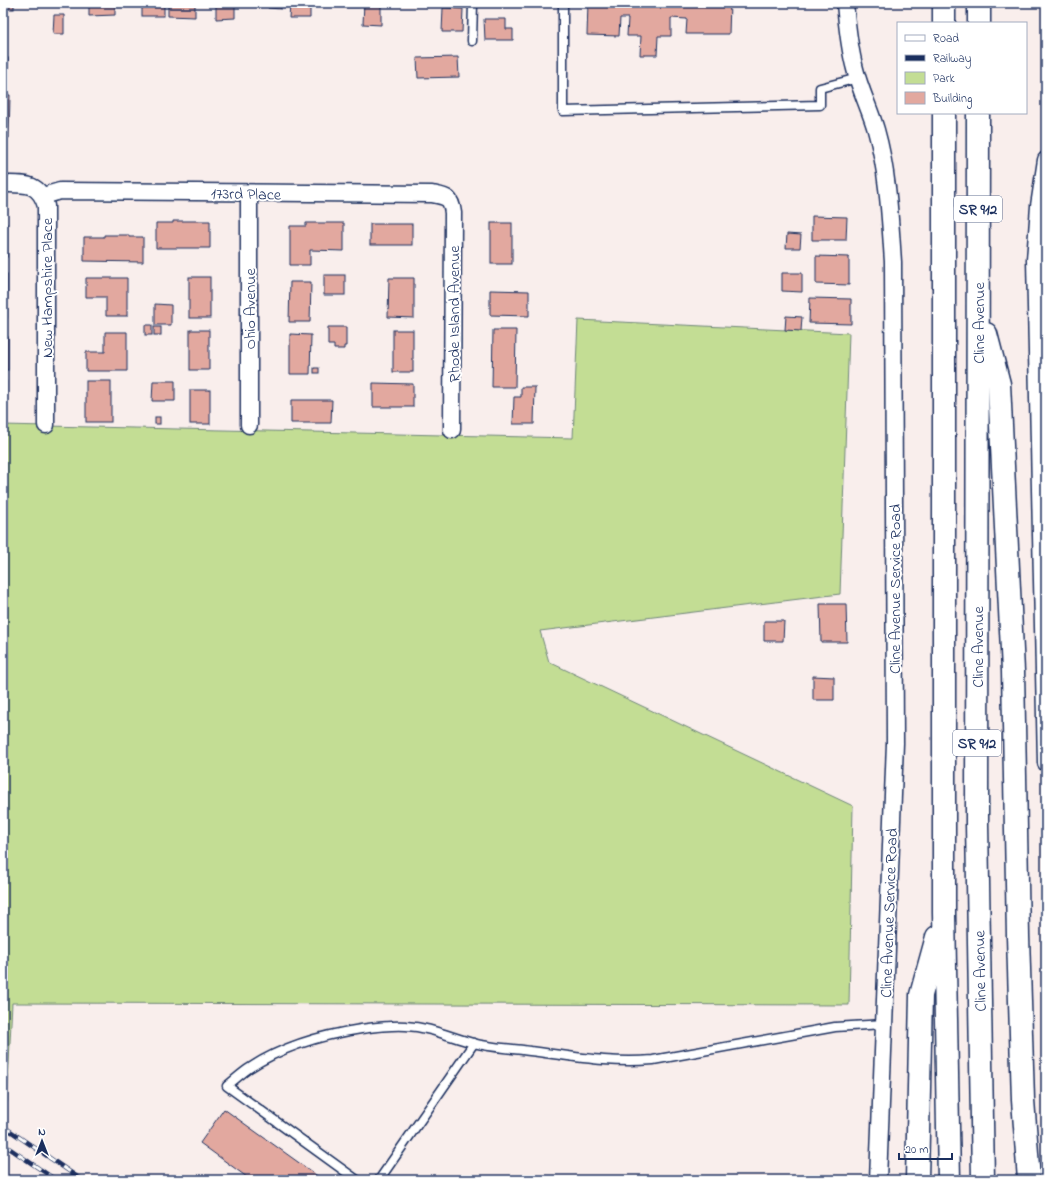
<svg xmlns="http://www.w3.org/2000/svg" width="1049" height="1183" font-family="'Indie Flower',sans-serif">
  <style>
    .green { fill: #c3dd94; stroke: #6f8679 }
    .building { fill: #e2a89f; stroke: #1b2f5e }
    .lines { fill: none; stroke-linecap: round; stroke-linejoin: round }
    .lane-casing { stroke: #1b2f5e; stroke-width: 11 }
    .street-casing { stroke: #1b2f5e; stroke-width: 19 }
    .highway-casing { stroke: #1b2f5e; stroke-width: 25 }
    .lane { stroke: #fff; stroke-width: 8 }
    .street { stroke: #fff; stroke-width: 16 }
    .highway { stroke: #fff; stroke-width: 22 }
    .rail-casing { stroke: #1b2f5e; stroke-width: 4.5 }
    .rail { stroke: #fff; stroke-width: 3; stroke-dasharray: 9; stroke-linecap: butt }
    .labels { text-anchor: middle; stroke-width: 4; stroke-linejoin: round; paint-order: stroke }
    .shield { fill: #fff; stroke: #5f6d8e; stroke-width: 1 }
    .shield-label { font-size: 15px; font-weight: bold; fill: #1b2f5e }
    .street-label { font-size: 16px; fill: #1b2f5e; stroke: #fff }
  </style>
  <rect width="100%" height="100%" fill="#f9eeec"/>
  <filter id="ink" filterUnits="userSpaceOnUse"><feTurbulence type="fractalNoise" baseFrequency=".025" numOctaves="2"/><feDisplacementMap in="SourceGraphic" scale="8" xChannelSelector="R" yChannelSelector="G"/><feConvolveMatrix kernelMatrix="1 2 1 2 8 2 1 2 1" color-interpolation-filters="sRGB"/></filter>
  <g filter="url(#ink)">
    <polygon class="green" points="578,320 849,333 840,594 540,631 549,662 853,806 849,1005 12,1003 7,1102 3,1099 3,425 573,438"/>
    <g class="building">
      <rect x="3" y="3" width="11" height="6"/>
      <polygon points="89,3 115,3 115,15 89,16"/>
      <rect x="142" y="3" width="22" height="13"/>
      <polygon points="168,3 195,3 195,17 168,16"/>
      <polygon points="216,3 235,3 235,18 216,19"/>
      <polygon points="269,3 281,3 281,9 268,8"/>
      <polygon points="290,3 310,3 310,18 289,18"/>
      <rect x="337" y="3" width="22" height="4"/>
      <polygon points="364,3 381,3 381,25 363,24"/>
      <polygon points="588,3 730,3 729,34 686,34 687,19 671,18 671,36 658,36 657,55 640,55 641,36 627,36 628,18 620,18 619,36 587,35"/>
      <polygon points="443,8 463,9 462,32 442,32"/>
      <polygon points="54,15 64,15 64,34 53,34"/>
      <polygon points="484,19 506,19 506,29 513,29 513,40 485,40"/>
      <polygon points="458,57 459,77 418,78 417,58"/>
      <rect x="3" y="58" width="5" height="31"/>
      <polygon points="3,95 10,95 9,138 3,138"/>
      <polygon points="812,216 847,217 846,240 812,240"/>
      <polygon points="173,221 210,221 210,248 156,248 156,223 173,223"/>
      <polygon points="306,223 344,223 344,251 310,250 310,265 290,265 290,226 306,226"/>
      <rect x="491" y="223" width="21" height="41"/>
      <rect x="3" y="224" width="4" height="33"/>
      <rect x="370" y="224" width="42" height="21"/>
      <polygon points="787,234 801,235 800,248 786,248"/>
      <polygon points="104,235 129,235 129,237 143,237 143,262 84,261 84,237 104,237"/>
      <polygon points="816,256 849,257 849,285 816,284"/>
      <polygon points="782,273 802,273 802,292 782,291"/>
      <rect x="3" y="274" width="4" height="44"/>
      <rect x="324" y="275" width="21" height="20"/>
      <rect x="189" y="277" width="21" height="41"/>
      <polygon points="86,278 127,278 127,316 106,316 106,297 86,297"/>
      <polygon points="389,278 414,278 414,318 388,317"/>
      <polygon points="290,282 311,282 310,322 289,322"/>
      <polygon points="490,290 529,291 529,316 490,315"/>
      <polygon points="810,298 851,299 851,324 809,323"/>
      <polygon points="155,304 171,305 171,325 155,325"/>
      <polygon points="786,316 802,317 801,331 785,330"/>
      <rect x="145" y="325" width="7" height="10"/>
      <rect x="154" y="327" width="7" height="8"/>
      <polygon points="328,327 346,327 346,346 344,346 344,349 334,349 334,345 328,345"/>
      <rect x="190" y="330" width="19" height="40"/>
      <rect x="393" y="330" width="20" height="42"/>
      <polygon points="493,330 516,330 515,387 492,387"/>
      <polygon points="105,332 127,332 127,371 86,371 86,352 105,352"/>
      <polygon points="290,334 311,335 310,374 290,374"/>
      <rect x="3" y="337" width="5" height="33"/>
      <rect x="314" y="368" width="5" height="5"/>
      <rect x="3" y="381" width="3" height="36"/>
      <rect x="86" y="381" width="25" height="41"/>
      <polygon points="153,381 175,381 175,401 152,401"/>
      <polygon points="373,383 413,384 413,407 373,407"/>
      <polygon points="521,387 535,387 534,424 513,424 514,397 521,397"/>
      <rect x="190" y="390" width="20" height="34"/>
      <polygon points="291,400 332,400 331,423 291,423"/>
      <rect x="155" y="417" width="5" height="7"/>
      <polygon points="820,604 846,604 847,642 821,642"/>
      <polygon points="764,621 784,621 783,641 764,641"/>
      <polygon points="813,676 834,677 834,700 813,700"/>
      <polygon points="224,1109 323,1180 251,1180 200,1143"/>
    </g>
    <g class="lines">
      <g class="lane-casing">
        <g id="lane">
          <polyline points="563,3 563,111 820,105 820,88 858,78"/>
          <polyline points="472,41 473,3"/>
          <path d="M357,1180L227,1086C234,1080 241,1074 248,1069C282,1046 322,1035 361,1029C376,1027 391,1025 406,1026C430,1027 450,1037 473,1043C491,1048 511,1048 530,1051C571,1056 612,1064 653,1060L835,1027L884,1024"/>
          <polyline points="379,1180 474,1043"/>
        </g>
      </g>
      <g class="street-casing">
        <g id="street">
          <path d="M845,3C847,26 849,47 855,69C860,90 870,109 876,130C888,172 890,218 893,262L895,743L878,1180"/>
          <polyline points="1046,160 1039,206 1035,260 1046,763"/>
          <path d="M3,184C25,184 39,182 46,206V425"/>
          <polyline points="249,193 249,425"/>
          <path d="M43,196L60,191L432,194C447,197 451,197 453,213L452,430"/>
        </g>
      </g>
      <g class="highway-casing">
        <g id="highway">
          <polyline points="944,23 944,3"/>
          <polyline points="979,23 979,3"/>
          <polyline points="944,113 944,913 949,1180"/>
          <polyline points="978,113 977,823 983,1180"/>
          <polyline points="986,334 999,384 1013,671 1018,936 1023,1100 1029,1180"/>
          <polyline points="917,1180 921,995 937,937"/>
        </g>
      </g>
      <use href="#lane" class="lane"/>
      <use href="#street" class="street"/>
      <use href="#highway" class="highway"/>
      <g class="rail-casing">
        <g id="rail">
          <polyline points="3,1126 82,1180"/>
          <polyline points="3,1144 56,1180"/>
        </g>
      </g>
      <use href="#rail" class="rail"/>
    </g>
  </g>
  <g class="labels">
    <g class="shield">
      <rect x="954" y="196" width="48" height="26" rx="3"/>
      <rect x="953" y="730" width="48" height="26" rx="3"/>
    </g>
    <g class="shield-label">
      <text x="978" y="214">SR 912</text>
      <text x="977" y="748">SR 912</text>
    </g>
    <g class="street-label">
      <text transform="translate(246 193) rotate(1)" y="6">173rd Place</text>
      <text transform="translate(46 288) rotate(-90)" y="6">New Hampshire Place</text>
      <text transform="translate(249 309) rotate(-90)" y="6">Ohio Avenue</text>
      <text transform="translate(453 314) rotate(-90)" y="6">Rhode Island Avenue</text>
      <text transform="translate(978 323) rotate(-90)" y="6">Cline Avenue</text>
      <text transform="translate(894 589) rotate(-90)" y="6">Cline Avenue Service Road</text>
      <text transform="translate(977 647) rotate(-90)" y="6">Cline Avenue</text>
      <text transform="translate(888 913) rotate(-88)" y="6">Cline Avenue Service Road</text>
      <text transform="translate(979 971) rotate(-91)" y="6">Cline Avenue</text>
    </g>
  </g>
  <rect width="1049" height="1183" fill="none" stroke="#fff" stroke-width="16"/>
  <rect x="8" y="8" width="1033" height="1167" fill="none" stroke="#1b2f5e" stroke-width="1.5" filter="url(#ink)"/>
  <rect x="897" y="22" width="130" height="92" fill="#ffffff" stroke="#a4acbf"/>
  <rect x="905" y="35" width="20" height="6" fill="#ffffff" stroke="#a4acbf"/>
  <text x="933" y="42" font-size="12" fill="#1b2f5e">Road</text>
  <rect x="905" y="55" width="20" height="6" fill="#1b2f5e" stroke="#a4acbf"/>
  <text x="933" y="62" font-size="12" fill="#1b2f5e">Railway</text>
  <rect x="905" y="72" width="20" height="12" fill="#c3dd94" stroke="#a4acbf"/>
  <text x="933" y="82" font-size="12" fill="#1b2f5e">Park</text>
  <rect x="905" y="92" width="20" height="12" fill="#e2a89f" stroke="#a4acbf"/>
  <text x="933" y="102" font-size="12" fill="#1b2f5e">Building</text>
  <g transform="translate(42 1141)" stroke="#ffffff" stroke-width="3" paint-order="stroke">
  <path d="M0-3L7 15L0 10L-7 15Z" fill="#1b2f5e"/>
  <text y="-6" font-size="11" font-weight="bold" text-anchor="middle" fill="#1b2f5e">N</text>
  </g>
  <path d="M899 1153v6h53v-6" fill="none" stroke="#1b2f5e" stroke-width="2"/>
  <text x="905" y="1153" font-size="12" fill="#1b2f5e" stroke="#ffffff" stroke-width="3" paint-order="stroke">20 m</text>
</svg>
